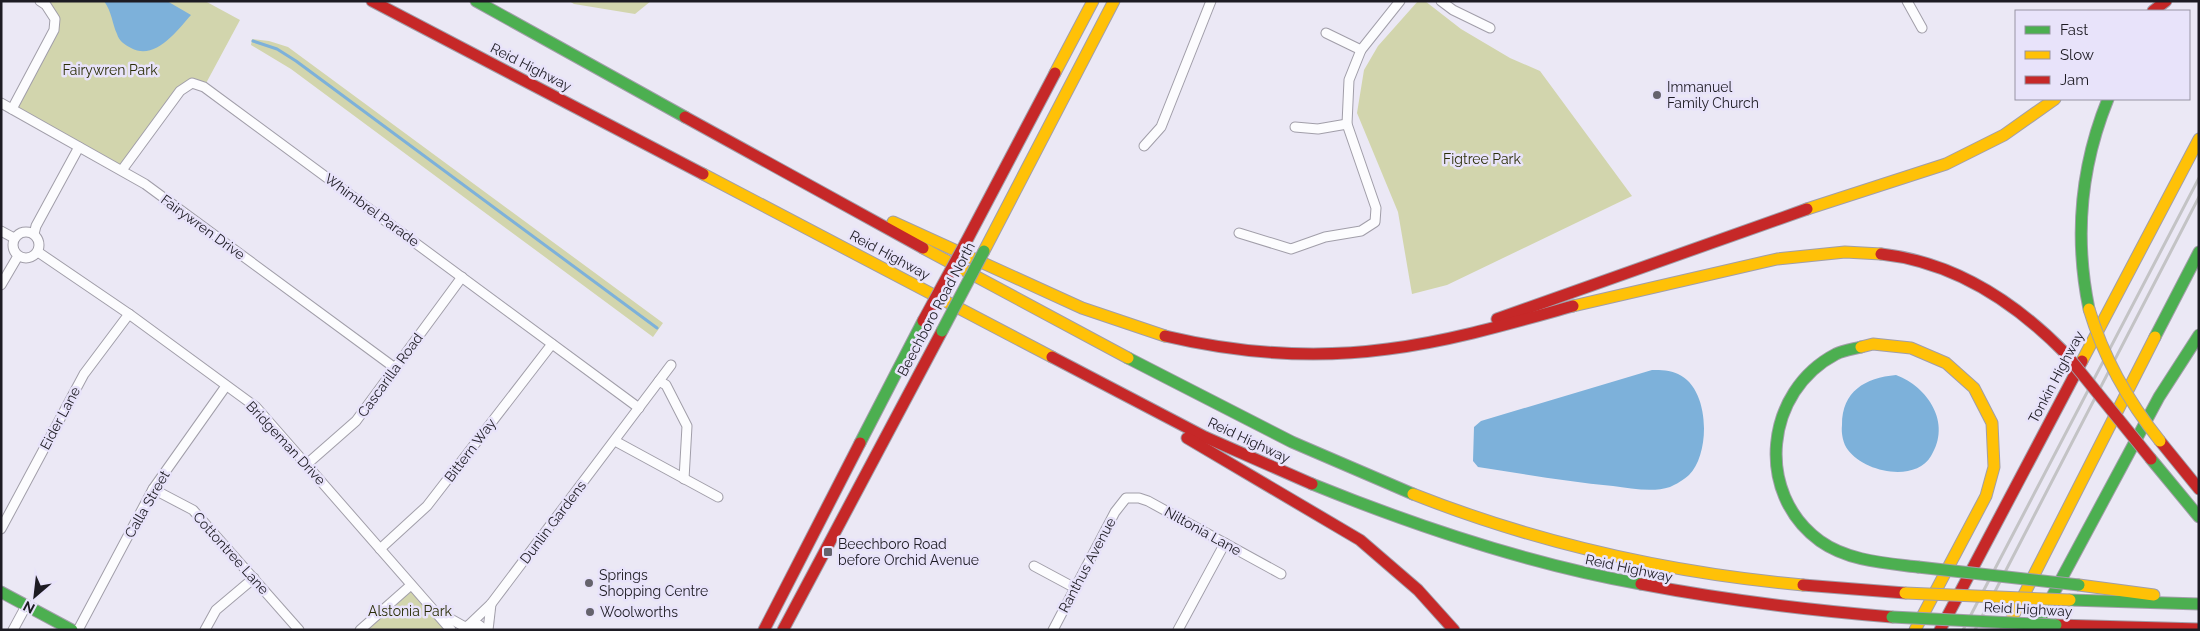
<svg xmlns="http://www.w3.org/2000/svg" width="2200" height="631" font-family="Raleway,sans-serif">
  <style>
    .green { fill: #d2d5ad }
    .water { fill: #7db1da }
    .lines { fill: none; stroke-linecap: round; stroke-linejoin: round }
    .stream { stroke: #7db1da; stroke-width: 3 }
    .street-casing { stroke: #a19ea9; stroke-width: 11 }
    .fast-casing { stroke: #a19ea9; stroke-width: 13 }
    .slow-casing { stroke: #a19ea9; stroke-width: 13 }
    .jam-casing { stroke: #a19ea9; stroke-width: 13 }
    .street { stroke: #fcfcfe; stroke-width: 9 }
    .fast { stroke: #4caf50; stroke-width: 11 }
    .slow { stroke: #ffc107; stroke-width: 11 }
    .jam { stroke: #c62828; stroke-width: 11 }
    .rail { stroke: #c3c3c5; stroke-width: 3 }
    .fast-bridge-casing { stroke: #a19ea9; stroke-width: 13; stroke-linecap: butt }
    .slow-bridge-casing { stroke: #a19ea9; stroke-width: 13; stroke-linecap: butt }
    .jam-bridge-casing { stroke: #a19ea9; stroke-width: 13; stroke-linecap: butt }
    .fast-bridge { stroke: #4caf50; stroke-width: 11 }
    .slow-bridge { stroke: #ffc107; stroke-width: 11 }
    .jam-bridge { stroke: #c62828; stroke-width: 11 }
    .poi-dot { fill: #65636c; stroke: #e8e3fa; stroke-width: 2 }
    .labels { text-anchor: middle; stroke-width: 5; stroke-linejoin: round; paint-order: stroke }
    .street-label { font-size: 14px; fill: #1d1b23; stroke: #e8e3fa }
    .park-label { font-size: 14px; fill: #2b2e08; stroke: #e8e3fa }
    .poi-label { font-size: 14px; fill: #1d1b23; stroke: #e8e3fa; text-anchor: start }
  </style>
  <rect width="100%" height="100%" fill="#ebe8f5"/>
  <g class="green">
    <polygon points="40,1 205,1 240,20 204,87 192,83 122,170 12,109 55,19"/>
    <polygon points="569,1 651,1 635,14 574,4"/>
    <polygon points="1418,1 1425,1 1461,29 1510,58 1540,71 1632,196 1447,285 1412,294 1398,212 1357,113 1364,70 1378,46"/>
    <polygon points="252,39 269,41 288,47 663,323 653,337 291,69 251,45"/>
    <polygon points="411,585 451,630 360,630"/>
  </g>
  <g class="water">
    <path d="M104,1H167L191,15C177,31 155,61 131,48C125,45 119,41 117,34C112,23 112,12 104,1Z"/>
    <path d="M1652,370C1661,370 1670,370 1678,374C1710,388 1711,453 1689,475C1685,479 1675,485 1670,487C1652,493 1631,488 1613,486C1568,482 1523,474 1478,467L1473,461L1474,427L1481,421Z"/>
    <path d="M1896,375C1928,387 1952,423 1931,456C1915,483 1864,472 1848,450C1843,444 1841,433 1842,425C1842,391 1865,378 1896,375Z"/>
  </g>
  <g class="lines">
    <polyline class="stream" points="253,41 277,49 296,61 657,328"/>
    <g class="street-casing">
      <g id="street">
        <polyline points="1441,1 1453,10 1490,28"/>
        <polyline points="1907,1 1922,28"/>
        <polyline points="1326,33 1361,50"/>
        <polyline points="1,103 145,184 395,368"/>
        <polyline points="12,109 54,30 55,19 46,5 40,1"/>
        <polyline points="1295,127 1318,129 1347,124"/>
        <polyline points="1144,146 1161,127 1211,1"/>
        <polyline points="122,170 180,91 192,83 204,87 639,408"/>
        <polyline points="1,231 14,238"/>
        <circle cx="26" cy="245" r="13"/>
        <polyline points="1239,233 1291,249 1325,237 1361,231 1375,222 1376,208 1347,124 1349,80 1361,50 1400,1"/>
        <polyline points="34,234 36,226 79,147"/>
        <polyline points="38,252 129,314 256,407 451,630"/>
        <polyline points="1,285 18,256"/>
        <polyline points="659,381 666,385 687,426 684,479"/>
        <polyline points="615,441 718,497"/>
        <polyline points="307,464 356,421 462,277"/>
        <polyline points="153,489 193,510 299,630"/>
        <polyline points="1,529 84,374 129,314"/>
        <polyline points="380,549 427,506 552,344"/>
        <polyline points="1034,566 1075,588"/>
        <polyline points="440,613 465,627"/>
        <polyline points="469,625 491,604 671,365"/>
        <polyline points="467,626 479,625 485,630"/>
        <polyline points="13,630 26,606"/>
        <polyline points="78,630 153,489 226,386"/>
        <polyline points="205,630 216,610 254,578"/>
        <polyline points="360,630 411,585"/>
        <polyline points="488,630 491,604"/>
        <polyline points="1053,630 1115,512 1126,498 1139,498 1148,501 1281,574"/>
        <polyline points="1178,630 1225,543"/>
      </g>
    </g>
    <g class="fast-casing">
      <g id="fast">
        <polyline points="476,1 685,117"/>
        <path d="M2089,309C2074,236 2080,168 2108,99"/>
        <polyline points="2155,337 2199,252"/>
        <path d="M1861,347C1853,349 1843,350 1836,354C1765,391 1754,493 1820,541C1848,561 1885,563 1918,567"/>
        <polyline points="1128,358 1292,442 1413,494"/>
        <polyline points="860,443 923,321"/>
        <polyline points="2151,459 2199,517"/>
        <path d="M1312,484C1418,527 1528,564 1641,584"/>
        <polyline points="1,592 72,630"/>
        <polyline points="2070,600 2199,604"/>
        <polyline points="2034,630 2159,397 2199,335"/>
      </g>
    </g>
    <g class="slow-casing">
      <g id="slow">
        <polyline points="1055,73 1093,1"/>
        <polyline points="703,174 1052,357"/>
        <polyline points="1807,209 1946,164 2004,135 2055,99"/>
        <polyline points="893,222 1082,308 1165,336"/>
        <polyline points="923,248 1128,358"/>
        <polyline points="984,251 1114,1"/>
        <polyline points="1573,306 1777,259 1845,252 1881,254"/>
        <polyline points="1861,347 1873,344 1911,348 1946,363 1974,388 1992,423 1994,467 1986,496 1915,630"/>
        <polyline points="2082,361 2199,139"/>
        <path d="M1413,494C1537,543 1670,573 1803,585"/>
        <polyline points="2079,585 2154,595"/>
        <polyline points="2006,630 2155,337"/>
      </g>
    </g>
    <g class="jam-casing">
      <g id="jam">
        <polyline points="372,1 703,174"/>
        <polyline points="2153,11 2166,1"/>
        <polyline points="685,117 923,248"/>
        <polyline points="966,242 1055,73"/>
        <path d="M1881,254C1955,262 2015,302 2065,353"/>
        <polyline points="1497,319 1807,209"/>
        <path d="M1165,336C1237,353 1314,359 1388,349C1451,341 1512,323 1573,306"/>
        <polyline points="1052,357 1205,437 1312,484"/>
        <polyline points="1187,438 1360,540 1418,590 1454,630"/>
        <polyline points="2160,441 2199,489"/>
        <path d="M1641,584C1724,600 1807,610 1892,617"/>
        <polyline points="1803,585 1905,593"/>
        <polyline points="2056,625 2199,629"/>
        <polyline points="764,630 860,443"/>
        <polyline points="783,630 942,331"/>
        <polyline points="1940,630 2082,361"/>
      </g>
    </g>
    <use href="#street" class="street"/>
    <use href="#fast" class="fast"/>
    <use href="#slow" class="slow"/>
    <use href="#jam" class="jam"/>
    <g class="rail">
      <polyline points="1963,630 2199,178"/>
      <polyline points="1975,630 2199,197"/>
    </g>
    <g class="fast-bridge-casing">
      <g id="fast-bridge">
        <polyline points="942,331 984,251"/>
        <polyline points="1918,567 2079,585"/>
        <polyline points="1892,617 2056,625"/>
      </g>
    </g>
    <g class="slow-bridge-casing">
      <g id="slow-bridge">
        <path d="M2089,309C2104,359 2128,401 2160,441"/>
        <polyline points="1905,593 2070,600"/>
      </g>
    </g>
    <g class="jam-bridge-casing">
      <g id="jam-bridge">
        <polyline points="923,321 966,242"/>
        <polyline points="2065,353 2151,459"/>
      </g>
    </g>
    <use href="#fast-bridge" class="fast-bridge"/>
    <use href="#slow-bridge" class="slow-bridge"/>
    <use href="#jam-bridge" class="jam-bridge"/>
  </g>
  <g class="poi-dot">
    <circle cx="1657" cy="95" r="5"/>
    <rect x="823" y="547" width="10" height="10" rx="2.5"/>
    <circle cx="589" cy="583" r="5"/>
    <circle cx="590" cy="612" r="5"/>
  </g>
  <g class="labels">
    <g class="street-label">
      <text transform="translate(531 67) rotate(27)" y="5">Reid Highway</text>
      <text transform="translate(372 210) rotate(36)" y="5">Whimbrel Parade</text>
      <text transform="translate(203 227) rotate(36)" y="5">Fairywren Drive</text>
      <text transform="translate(890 255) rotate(28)" y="5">Reid Highway</text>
      <text transform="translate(936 309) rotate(-62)" y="5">Beechboro Road North</text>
      <text transform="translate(390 375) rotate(-54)" y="5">Cascarilla Road</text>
      <text transform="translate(2056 377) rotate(-62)" y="5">Tonkin Highway</text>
      <text transform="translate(60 418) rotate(-62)" y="5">Eider Lane</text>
      <text transform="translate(1249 440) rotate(25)" y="5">Reid Highway</text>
      <text transform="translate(286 443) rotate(47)" y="5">Bridgeman Drive</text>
      <text transform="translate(470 450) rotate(-53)" y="5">Bittern Way</text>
      <text transform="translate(147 504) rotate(-60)" y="5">Calla Street</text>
      <text transform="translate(553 522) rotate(-53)" y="5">Dunlin Gardens</text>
      <text transform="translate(1203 531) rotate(29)" y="5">Niltonia Lane</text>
      <text transform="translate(231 553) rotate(48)" y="5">Cottontree Lane</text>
      <text transform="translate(1087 565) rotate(-62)" y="5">Ranthus Avenue</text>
      <text transform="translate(1629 568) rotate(12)" y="5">Reid Highway</text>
      <text transform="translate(2028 609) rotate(3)" y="5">Reid Highway</text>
    </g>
    <g class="park-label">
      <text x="110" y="75">Fairywren Park</text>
      <text x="1482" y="164">Figtree Park</text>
      <text x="410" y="616">Alstonia Park</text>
    </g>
    <g class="poi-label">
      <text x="1667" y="92">Immanuel<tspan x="1667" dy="16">Family Church</tspan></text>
      <text x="838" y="549">Beechboro Road<tspan x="838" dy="16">before Orchid Avenue</tspan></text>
      <text x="599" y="580">Springs<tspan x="599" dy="16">Shopping Centre</tspan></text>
      <text x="600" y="617">Woolworths</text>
    </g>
  </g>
  <rect width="2200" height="631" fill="none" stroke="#1d1b23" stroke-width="5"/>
  <rect x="2015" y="10" width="175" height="90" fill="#e8e3fa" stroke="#9793a4"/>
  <rect x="2025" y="26" width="25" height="8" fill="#4caf50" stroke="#9793a4"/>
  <text x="2060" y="35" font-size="15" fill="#1d1b23">Fast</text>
  <rect x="2025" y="51" width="25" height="8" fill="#ffc107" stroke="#9793a4"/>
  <text x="2060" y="60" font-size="15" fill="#1d1b23">Slow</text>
  <rect x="2025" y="76" width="25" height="8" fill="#c62828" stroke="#9793a4"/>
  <text x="2060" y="85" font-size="15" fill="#1d1b23">Jam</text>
  <g transform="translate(35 596) rotate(208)" stroke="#e8e3fa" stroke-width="4" paint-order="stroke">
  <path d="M0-4L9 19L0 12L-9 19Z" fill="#1d1b23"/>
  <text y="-8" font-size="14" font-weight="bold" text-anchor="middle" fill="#1d1b23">N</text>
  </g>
</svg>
